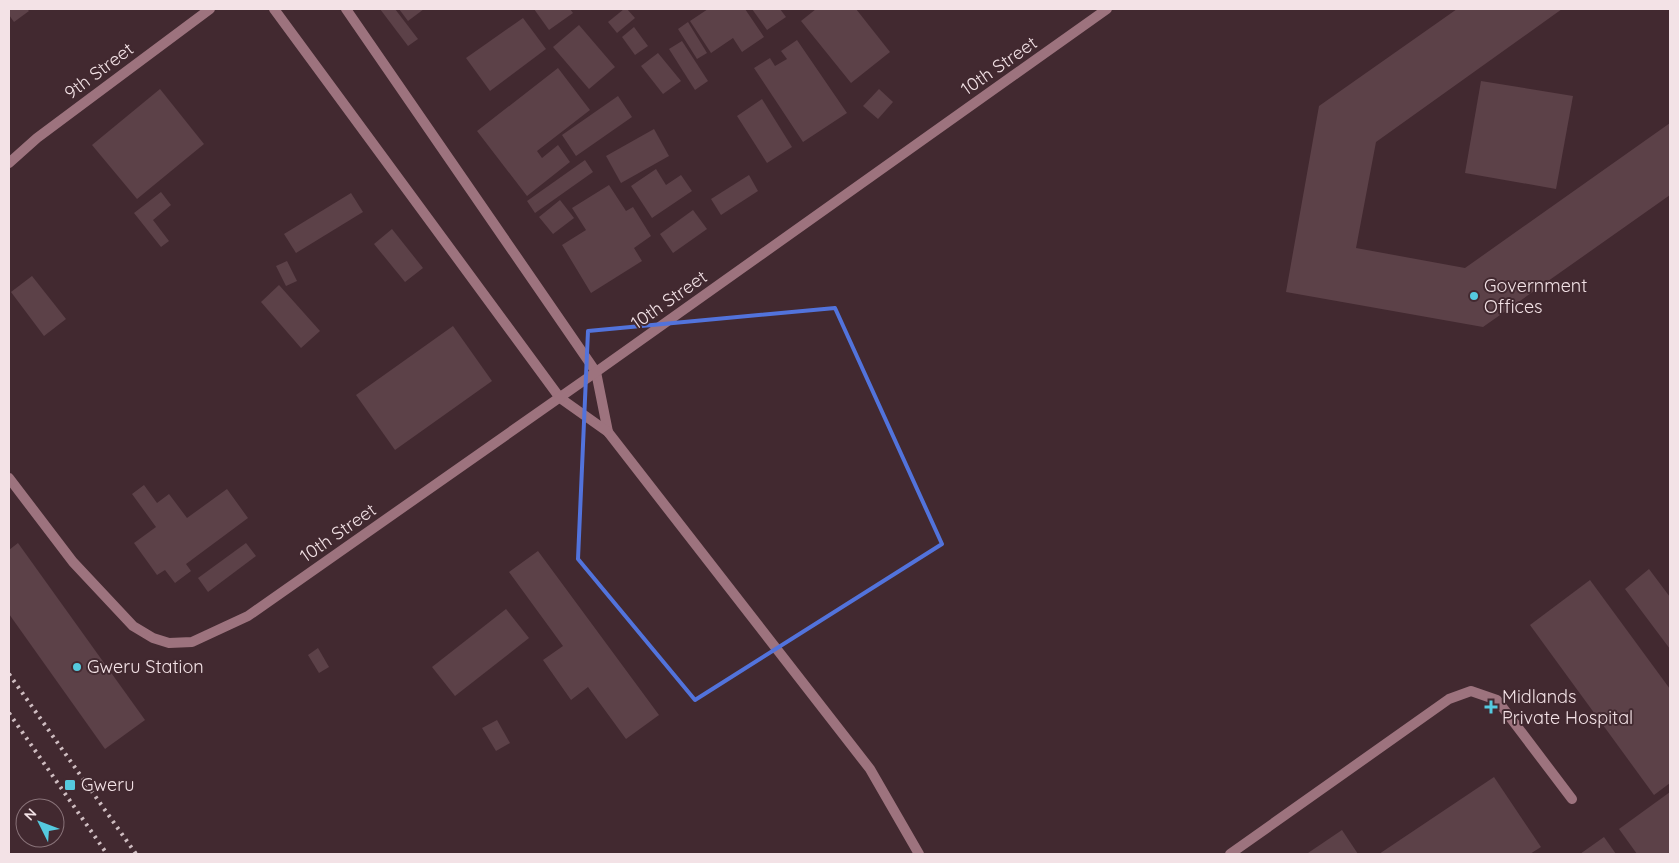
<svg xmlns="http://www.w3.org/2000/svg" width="1679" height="863" font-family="Quicksand,sans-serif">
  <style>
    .building { fill: #5c4148 }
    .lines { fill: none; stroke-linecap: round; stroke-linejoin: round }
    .lane { stroke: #9d737e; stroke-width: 10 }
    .street { stroke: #9d737e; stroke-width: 10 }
    .rail { stroke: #cfbdc1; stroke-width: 4; stroke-dasharray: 2.5 5; stroke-linecap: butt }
    .marked { fill: none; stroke: #5273dc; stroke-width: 4; stroke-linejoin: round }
    .poi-dot { fill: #55cadf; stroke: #422930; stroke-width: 2 }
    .labels { text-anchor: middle; stroke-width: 4; stroke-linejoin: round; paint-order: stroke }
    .street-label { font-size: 18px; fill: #f3e2e6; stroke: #422930 }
    .poi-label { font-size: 18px; fill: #f3e2e6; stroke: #422930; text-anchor: start }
  </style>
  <rect width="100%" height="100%" fill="#422930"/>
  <g class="building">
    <polygon points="9,9 27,9 29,11 14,22 9,15"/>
    <polygon points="380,9 395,9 418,39 408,46"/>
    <polygon points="399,9 424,9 408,21"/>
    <polygon points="534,9 570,9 573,13 549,30"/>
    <polygon points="624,9 627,9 635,18 617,33 608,22"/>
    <polygon points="708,9 745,9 764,37 742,52 733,38 711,53 690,21"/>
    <polygon points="752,9 780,9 786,17 767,30"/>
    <polygon points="816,9 856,9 890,52 851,83 801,21"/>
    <polygon points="1457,9 1562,9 1376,142 1356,248 1465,268 1670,123 1670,195 1483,327 1286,292 1319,106"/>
    <polygon points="523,18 546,49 490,91 466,58"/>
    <polygon points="688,22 707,53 697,59 678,29"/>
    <polygon points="579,25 615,67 589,89 553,47"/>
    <polygon points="634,27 648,46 635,55 622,37"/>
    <polygon points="797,40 847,113 803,142 754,68 770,58 775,66 787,59 781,51"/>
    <polygon points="682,41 708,81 695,90 669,49"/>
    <polygon points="658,53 681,81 663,94 641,66"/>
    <polygon points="558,68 590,110 537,151 542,158 558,145 570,162 527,196 477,131"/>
    <polygon points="1481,81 1573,96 1556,189 1465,173"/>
    <polygon points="160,89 204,144 137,199 92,145"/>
    <polygon points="879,89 893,102 878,119 863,106"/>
    <polygon points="618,96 632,117 576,156 562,135"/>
    <polygon points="762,99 792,147 767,163 737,116"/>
    <polygon points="654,129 669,156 621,183 606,156"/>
    <polygon points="585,160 593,172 535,213 527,201"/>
    <polygon points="656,169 666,185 681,175 692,191 652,218 631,186"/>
    <polygon points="749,175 758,191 721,215 711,199"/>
    <polygon points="609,185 626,211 633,207 651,236 634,248 642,261 591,293 562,245 586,230 572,208"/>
    <polygon points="161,192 171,205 153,220 169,241 161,247 134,213"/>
    <polygon points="351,193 363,212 296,253 284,234"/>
    <polygon points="560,200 574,218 553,234 539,217"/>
    <polygon points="693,210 707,229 673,253 660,234"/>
    <polygon points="392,229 423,268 405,282 374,244"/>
    <polygon points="287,261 297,281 286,286 276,266"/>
    <polygon points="32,276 66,319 44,336 11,292"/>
    <polygon points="279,285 320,331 301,348 261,302"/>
    <polygon points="453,326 492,381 395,450 356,395"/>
    <polygon points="144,485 157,503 169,494 187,518 227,489 248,518 186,564 191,571 175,583 165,570 157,575 134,543 156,527 132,494"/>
    <polygon points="18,543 145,720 105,749 9,614 9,550"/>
    <polygon points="246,543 256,556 208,592 198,578"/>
    <polygon points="538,551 659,715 626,739 588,687 571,700 543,660 563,646 509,572"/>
    <polygon points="1649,569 1670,597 1670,649 1625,589"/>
    <polygon points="1590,580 1670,689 1670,783 1654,795 1530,625"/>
    <polygon points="506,609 529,638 455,696 432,667"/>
    <polygon points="318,648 329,667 319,673 308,655"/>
    <polygon points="497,720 510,743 496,751 482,728"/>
    <polygon points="1494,777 1541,847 1530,854 1379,854"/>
    <polygon points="1670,792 1670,854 1637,854 1619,829"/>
    <polygon points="1342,830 1358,854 1309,854 1308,853"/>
    <polygon points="1604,837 1616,854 1580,854"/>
  </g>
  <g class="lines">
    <g class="lane">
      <polyline points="596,372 608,432"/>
      <polyline points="560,398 608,432 870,769 919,854"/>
      <polyline points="1230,854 1449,699 1471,691 1497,700 1572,799"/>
    </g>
    <g class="street">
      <polyline points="274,9 560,398"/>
      <polyline points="346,9 596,372"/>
      <polyline points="9,163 37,138 210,9"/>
      <polyline points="9,478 73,562 133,626 153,638 169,643 192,642 248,616 596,372 1107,9"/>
    </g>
    <g class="rail">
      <polyline points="9,674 136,854"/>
      <polyline points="9,713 107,854"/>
    </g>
  </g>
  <path class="marked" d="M835,308L942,544L695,700L578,559L588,331Z"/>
  <g class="poi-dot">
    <circle cx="1474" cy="296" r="5"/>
    <circle cx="77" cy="667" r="5"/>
    <path d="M1488.5 699.5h5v5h5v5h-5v5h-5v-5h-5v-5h5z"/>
    <rect x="64" y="779" width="12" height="12" rx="2.5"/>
  </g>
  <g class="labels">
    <g class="street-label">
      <text transform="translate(999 66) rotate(-35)" y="6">10th Street</text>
      <text transform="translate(99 71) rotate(-37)" y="6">9th Street</text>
      <text transform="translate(669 300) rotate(-35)" y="6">10th Street</text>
      <text transform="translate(338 533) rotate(-35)" y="6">10th Street</text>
    </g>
    <g class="poi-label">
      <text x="1484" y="292">Government<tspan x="1484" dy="21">Offices</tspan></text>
      <text x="87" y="673">Gweru Station</text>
      <text x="1502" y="703">Midlands<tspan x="1502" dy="21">Private Hospital</tspan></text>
      <text x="81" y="791">Gweru</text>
    </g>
  </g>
  <rect width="1679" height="863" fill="none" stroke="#f3e2e6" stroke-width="20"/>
  <g transform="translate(40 823) rotate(312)"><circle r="24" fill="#422930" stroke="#897379"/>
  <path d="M0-4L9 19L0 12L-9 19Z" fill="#55cadf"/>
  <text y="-8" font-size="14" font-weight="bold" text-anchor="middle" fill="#f3e2e6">N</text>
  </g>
</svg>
